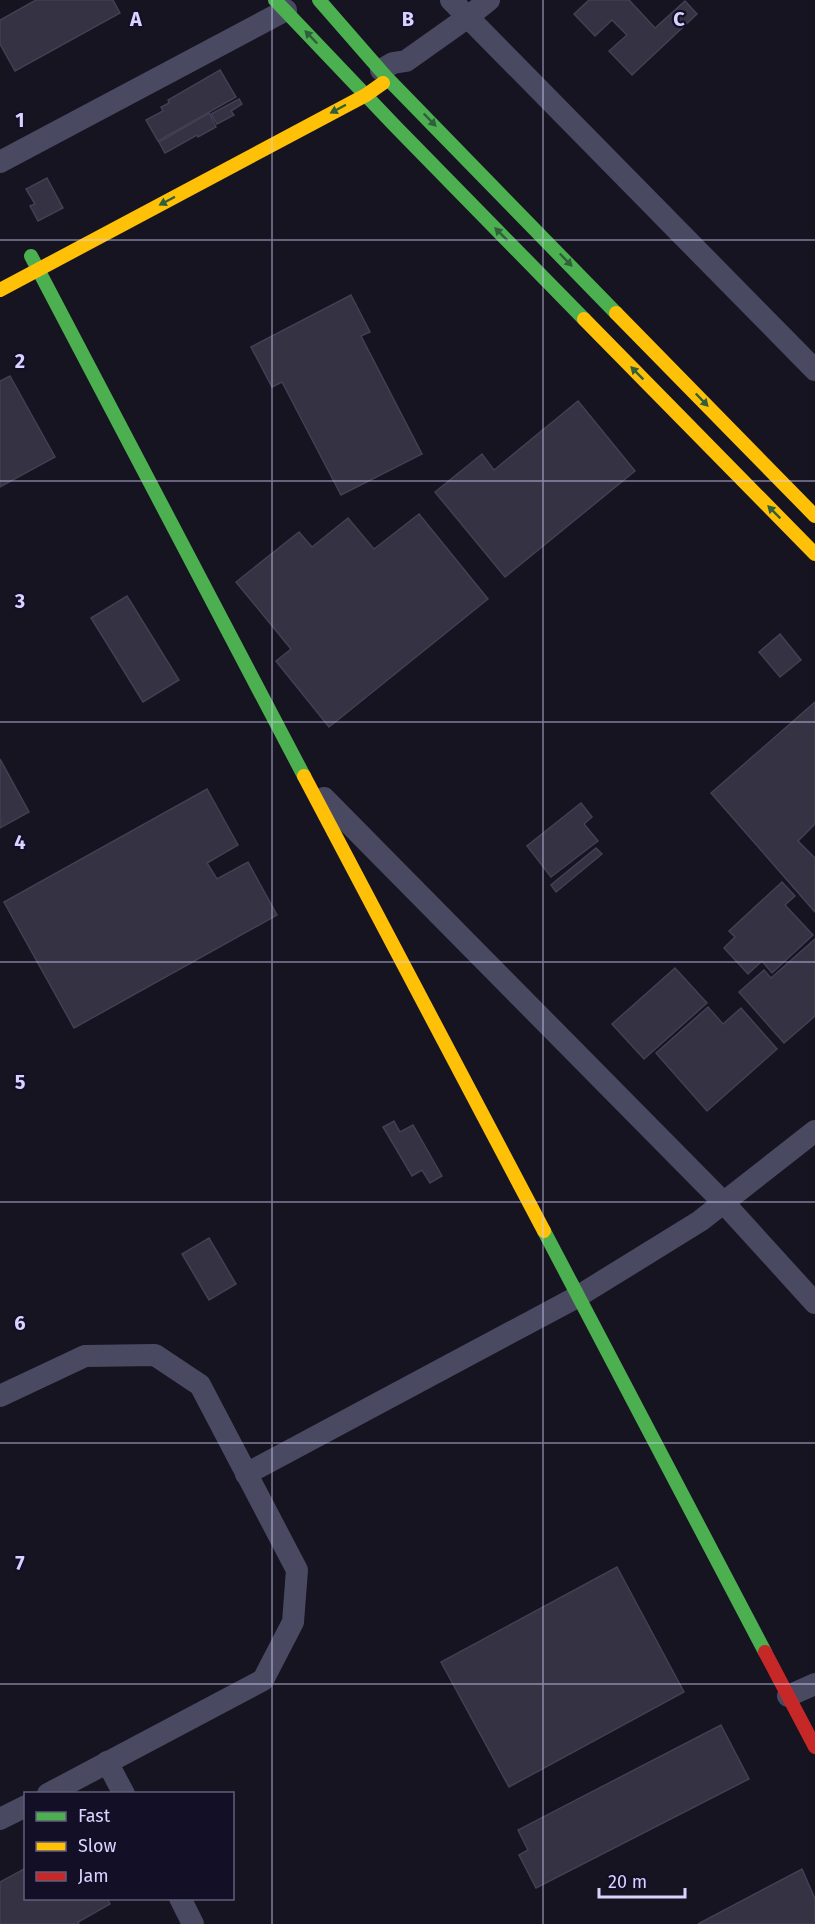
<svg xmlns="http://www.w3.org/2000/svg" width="815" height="1924" font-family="'Fira Sans',sans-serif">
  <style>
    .building { fill: #343243; stroke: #433f54; stroke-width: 1.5 }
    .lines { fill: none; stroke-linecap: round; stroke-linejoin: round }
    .street { stroke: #4a4962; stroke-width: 22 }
    .fast { stroke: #4caf50; stroke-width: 14 }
    .slow { stroke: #ffc107; stroke-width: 14 }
    .jam { stroke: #c62828; stroke-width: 14 }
    .oneway { fill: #305f3b }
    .grid { fill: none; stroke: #d9d4ff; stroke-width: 1.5; stroke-opacity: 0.55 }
    .grid-label { font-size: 20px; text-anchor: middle; font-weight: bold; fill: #d9d4ff; stroke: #130f26; stroke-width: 4.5; stroke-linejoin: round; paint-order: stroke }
  </style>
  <rect width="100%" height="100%" fill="#161421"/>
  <g class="building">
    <polygon points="36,0 113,0 120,13 15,71 0,44 0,20"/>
    <polygon points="589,0 629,0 655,28 685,1 697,14 632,75 609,51 627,35 612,20 595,36 574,14"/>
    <polygon points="220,70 236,97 158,141 146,120 163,111 161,107 169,103 168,100"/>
    <polygon points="239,99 242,104 231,111 234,115 217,124 211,114"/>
    <polygon points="209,113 216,127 198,137 197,135 165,153 159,142"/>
    <polygon points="47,178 63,208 38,221 30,206 35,204 26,189"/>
    <polygon points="351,295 370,332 361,336 422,454 341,495 282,382 272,387 251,347"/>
    <polygon points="10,376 55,457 0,487 0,381"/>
    <polygon points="578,401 635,471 505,577 435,492 482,454 494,470"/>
    <polygon points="419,514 488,599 329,727 276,661 291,649 236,582 299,532 312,547 348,518 374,549"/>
    <polygon points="127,596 179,680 143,702 91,618"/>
    <polygon points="780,634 801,660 780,677 759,652"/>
    <polygon points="815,702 815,824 798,841 815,858 815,912 711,793"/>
    <polygon points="0,759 29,812 0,828"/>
    <polygon points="207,789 238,845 207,863 217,879 248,862 277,915 74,1028 4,902"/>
    <polygon points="581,803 592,817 584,824 598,841 551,877 527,846"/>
    <polygon points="596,848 602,854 556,892 551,885"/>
    <polygon points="782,882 795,896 785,905 813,935 772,973 762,961 748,974 724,948 735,937 729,931"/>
    <polygon points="815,939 815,1016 784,1043 739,992 764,970 771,978"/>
    <polygon points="675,968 707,1003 644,1059 612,1024"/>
    <polygon points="708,1007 723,1024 741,1008 777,1049 707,1111 656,1053"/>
    <polygon points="394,1121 400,1132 413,1125 442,1176 430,1183 422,1170 412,1176 383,1127"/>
    <polygon points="209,1238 236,1284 209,1300 182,1254"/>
    <polygon points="617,1567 684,1692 509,1787 441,1662"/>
    <polygon points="721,1725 749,1779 536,1888 519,1855 528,1850 518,1830"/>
    <polygon points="26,1868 26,1898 107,1898 110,1904 78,1922 79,1924 0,1924 0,1882"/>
    <polygon points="802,1869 815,1899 815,1924 698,1924"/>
  </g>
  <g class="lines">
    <g class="street">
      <polyline points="451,0 815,370"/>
      <polyline points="381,70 393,63 406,61 468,17 489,0"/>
      <polyline points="0,162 286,10"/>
      <polyline points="324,798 724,1203 815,1303"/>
      <polyline points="0,1396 85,1356 155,1355 200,1385 297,1570 293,1622 263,1680 48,1794"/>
      <polyline points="246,1474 577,1297 700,1221 815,1131"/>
      <polyline points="788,1696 815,1684"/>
      <polyline points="107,1762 124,1794"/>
      <polyline points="0,1819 26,1806"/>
      <polyline points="180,1898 193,1924"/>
    </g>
    <g class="fast">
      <polyline points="275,0 395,126 584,319"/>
      <polyline points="319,0 388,79 616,313"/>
      <polyline points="31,256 304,776"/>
      <polyline points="544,1231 765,1652"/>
    </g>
    <g class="slow">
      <polyline points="0,290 366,95 383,83"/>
      <polyline points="616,313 815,516"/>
      <polyline points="584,319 815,554"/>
      <polyline points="304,776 544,1231"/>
    </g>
    <polyline class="jam" points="765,1652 815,1747"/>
  </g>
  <defs><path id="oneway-solid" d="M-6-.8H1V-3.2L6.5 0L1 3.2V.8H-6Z" transform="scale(1.5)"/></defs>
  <g class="oneway">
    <use href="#oneway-solid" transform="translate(311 37) rotate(-134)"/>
    <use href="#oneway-solid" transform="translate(338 109) rotate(152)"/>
    <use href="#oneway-solid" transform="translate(430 120) rotate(46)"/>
    <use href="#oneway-solid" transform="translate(167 201) rotate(152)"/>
    <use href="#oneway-solid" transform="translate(501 234) rotate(-135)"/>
    <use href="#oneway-solid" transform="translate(566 260) rotate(46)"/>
    <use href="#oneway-solid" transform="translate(637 373) rotate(-135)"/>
    <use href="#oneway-solid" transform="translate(702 400) rotate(46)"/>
    <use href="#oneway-solid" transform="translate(774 512) rotate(-135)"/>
  </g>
  <path class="grid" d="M272,0V1924M543,0V1924M0,240H815M0,481H815M0,722H815M0,962H815M0,1202H815M0,1443H815M0,1684H815"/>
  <g class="grid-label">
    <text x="136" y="26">A</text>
    <text x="408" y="26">B</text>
    <text x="679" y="26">C</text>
    <text x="20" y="127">1</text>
    <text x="20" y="368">2</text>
    <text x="20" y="608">3</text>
    <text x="20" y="849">4</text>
    <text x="20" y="1089">5</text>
    <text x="20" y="1330">6</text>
    <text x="20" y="1570">7</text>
  </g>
  <rect x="24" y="1792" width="210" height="108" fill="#130f26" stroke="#625e7d" stroke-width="1.5"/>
  <rect x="36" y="1812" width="30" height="9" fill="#4caf50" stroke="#625e7d" stroke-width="1.5"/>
  <text x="78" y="1822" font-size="18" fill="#d9d4ff">Fast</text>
  <rect x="36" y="1842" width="30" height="9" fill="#ffc107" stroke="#625e7d" stroke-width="1.5"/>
  <text x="78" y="1852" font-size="18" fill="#d9d4ff">Slow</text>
  <rect x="36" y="1872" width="30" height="9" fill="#c62828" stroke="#625e7d" stroke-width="1.5"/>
  <text x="78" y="1882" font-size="18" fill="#d9d4ff">Jam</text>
  <path d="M599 1888v9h86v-9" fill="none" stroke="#d9d4ff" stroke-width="3"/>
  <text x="608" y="1888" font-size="18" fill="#d9d4ff" stroke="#130f26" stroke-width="4.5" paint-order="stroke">20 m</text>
</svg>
